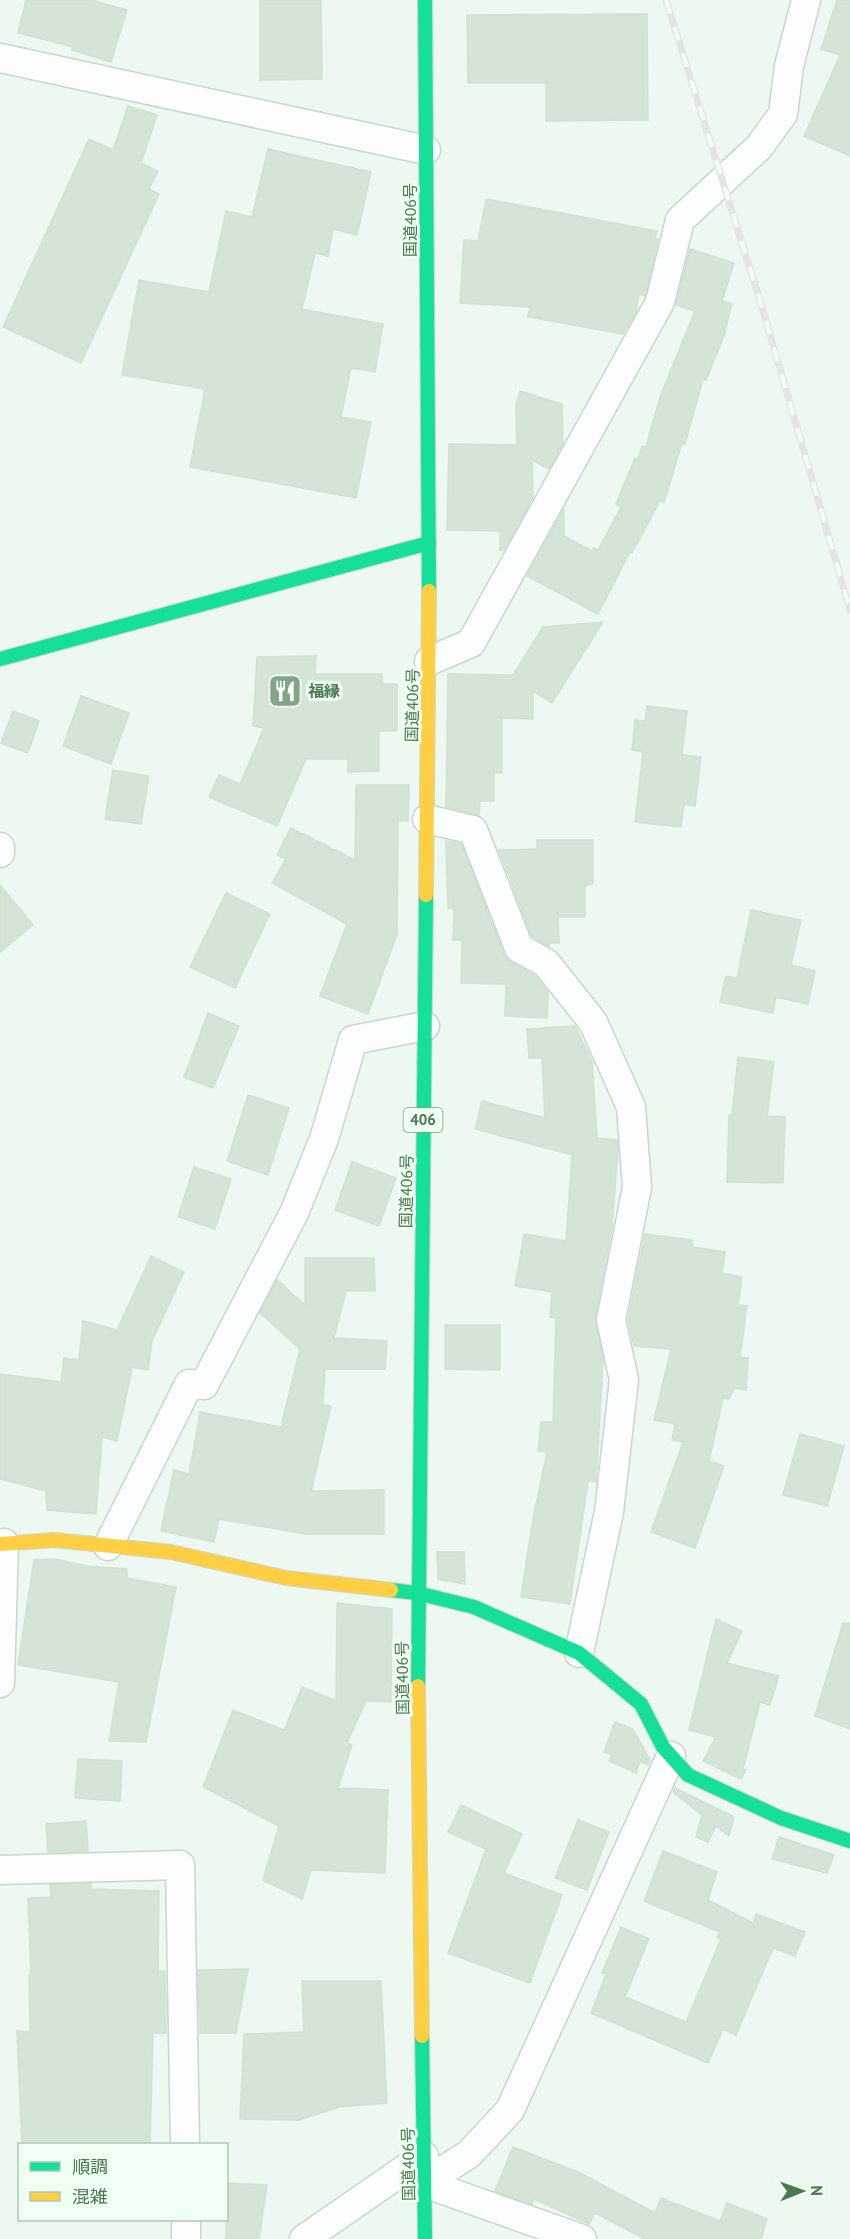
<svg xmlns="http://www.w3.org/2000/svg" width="850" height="2239" font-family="'PT Sans','Noto Sans JP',sans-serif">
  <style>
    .building { fill: #d4e5d7; stroke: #cfe1d2; stroke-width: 1.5 }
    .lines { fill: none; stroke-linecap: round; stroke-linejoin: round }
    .street-casing { stroke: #c8d7ca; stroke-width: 31 }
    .fast-casing { stroke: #c9d8cb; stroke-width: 16 }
    .slow-casing { stroke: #c9d8cb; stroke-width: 16 }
    .street { stroke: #fcfefd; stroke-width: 28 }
    .fast { stroke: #16e098; stroke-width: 14 }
    .slow { stroke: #ffcf43; stroke-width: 14 }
    .rail-casing { stroke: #e5e4e2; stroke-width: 7 }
    .rail { stroke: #effff4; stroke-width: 4.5; stroke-dasharray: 14; stroke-linecap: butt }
    .labels { text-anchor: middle; stroke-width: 6; stroke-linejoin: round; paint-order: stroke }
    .shield { fill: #effff4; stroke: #7ca180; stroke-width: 1.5 }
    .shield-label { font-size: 15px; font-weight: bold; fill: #4a794e }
    .street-label { font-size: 16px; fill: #4a794e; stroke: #effff4 }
    .poi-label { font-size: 16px; font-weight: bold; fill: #4a794e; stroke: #effff4; text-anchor: start }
  </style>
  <rect width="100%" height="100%" fill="#edf8f0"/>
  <g class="building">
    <polygon points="26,0 92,0 127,10 111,62 72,50 73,47 18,33"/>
    <polygon points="260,0 321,0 322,79 260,80"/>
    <polygon points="837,0 850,0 850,156 804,136 840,55 821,49"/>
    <polygon points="647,14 648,120 546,121 546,83 468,83 467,15"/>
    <polygon points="128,106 157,115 141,163 158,171 149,189 159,194 81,363 3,327 89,139 113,150"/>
    <polygon points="268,149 371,172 357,235 333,229 328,256 315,253 302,309 383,324 375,372 351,368 341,417 371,422 356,498 190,467 205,389 122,375 139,280 209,292 226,211 252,217"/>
    <polygon points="486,199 657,231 655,238 658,239 645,296 639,294 636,312 623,334 528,317 530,307 460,303 464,240 478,241"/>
    <polygon points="690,249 734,263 722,301 732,304 724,336 706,380 703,379 685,444 682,443 664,502 660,501 632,553 630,552 598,614 527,576 564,509 564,536 592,551 594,548 598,550 621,507 616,504 635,458 638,460 642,446 646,447 660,397 695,311 676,305"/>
    <polygon points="520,391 562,404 563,443 549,469 532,460 533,497 504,550 500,550 500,531 447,530 449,444 517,445 516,405"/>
    <polygon points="603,622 552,703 533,691 533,719 502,718 502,773 494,773 494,801 480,801 479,815 446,807 448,674 513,675 543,627"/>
    <polygon points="316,656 315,674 382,674 383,684 397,684 397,731 379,731 379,771 348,772 348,759 306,759 277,826 209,797 219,775 240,784 264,728 253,726 257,657"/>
    <polygon points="81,696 129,713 111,764 63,746"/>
    <polygon points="647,706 687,711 682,755 701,757 695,806 684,804 681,827 635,822 643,752 632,750 635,720 645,721"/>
    <polygon points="13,711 39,721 28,753 1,743"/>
    <polygon points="113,770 149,776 141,824 105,819"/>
    <polygon points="356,785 409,785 408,821 398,821 397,934 368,1014 320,996 347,924 272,883 286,859 277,855 291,828 355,860"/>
    <polygon points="537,840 593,840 593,883 585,886 585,917 558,917 559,943 549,943 549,946 532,936 499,850 537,849"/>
    <polygon points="446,841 461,844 504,955 511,962 535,976 548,992 547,1018 505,1016 506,984 461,983 462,940 453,940 454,908 448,908"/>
    <polygon points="0,885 33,925 0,952"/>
    <polygon points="226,893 270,914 235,988 190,967"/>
    <polygon points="751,910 801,920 791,965 815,971 808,1004 776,997 773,1013 720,1002 726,976 737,978"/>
    <polygon points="208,1013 239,1026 213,1088 184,1077"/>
    <polygon points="575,1026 592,1061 597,1138 617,1140 618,1149 612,1227 595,1317 603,1360 596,1482 588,1481 570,1604 521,1597 533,1519 547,1452 538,1451 541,1422 553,1422 556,1318 550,1317 552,1292 515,1286 524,1234 566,1241 572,1155 475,1129 482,1101 545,1118 542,1058 529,1058 527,1029"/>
    <polygon points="738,1057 774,1062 767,1116 785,1117 783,1183 727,1182 729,1115 732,1115"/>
    <polygon points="248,1095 289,1108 268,1175 227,1161"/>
    <polygon points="352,1162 396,1178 379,1226 335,1210"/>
    <polygon points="194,1167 231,1179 215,1229 178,1217"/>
    <polygon points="645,1234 692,1240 693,1247 725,1252 722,1273 742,1277 738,1305 747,1306 740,1357 748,1358 746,1390 734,1388 729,1399 723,1398 709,1461 724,1466 695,1548 651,1532 683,1442 672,1440 675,1424 654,1420 671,1349 634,1346 628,1320"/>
    <polygon points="151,1256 184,1272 152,1341 148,1370 132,1367 117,1441 102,1437 96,1514 47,1510 46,1491 0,1479 0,1374 61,1382 64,1358 79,1360 83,1321 117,1330"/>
    <polygon points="305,1258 374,1258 375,1291 346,1291 334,1338 387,1341 385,1369 325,1369 323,1405 331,1406 311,1491 384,1490 384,1534 306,1534 219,1519 214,1542 161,1531 174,1470 189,1474 200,1412 281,1427 300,1349 260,1313 277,1280 305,1305"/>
    <polygon points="445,1325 500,1325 500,1370 445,1369"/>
    <polygon points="800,1434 844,1446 827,1506 783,1495"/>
    <polygon points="437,1552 464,1552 465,1584 438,1579"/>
    <polygon points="54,1559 87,1566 127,1569 127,1578 176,1587 146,1742 109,1741 119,1682 18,1665 34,1560"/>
    <polygon points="337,1603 392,1609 391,1702 366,1701 347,1743 352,1745 338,1788 388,1790 385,1873 311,1870 302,1899 263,1880 279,1826 203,1787 233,1710 284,1730 302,1687 336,1701"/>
    <polygon points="716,1619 742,1631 727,1663 779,1676 770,1705 760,1702 743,1769 746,1770 741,1779 703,1761 716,1737 689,1730"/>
    <polygon points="843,1623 850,1623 850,1729 815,1716"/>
    <polygon points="615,1722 633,1729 650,1760 648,1765 640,1761 636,1773 609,1761 612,1755 604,1752"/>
    <polygon points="78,1759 122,1761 120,1801 75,1798"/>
    <polygon points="675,1788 734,1817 729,1836 716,1826 708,1842 696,1837 702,1815 673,1792"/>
    <polygon points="461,1805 522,1834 504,1873 562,1895 530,1983 448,1953 486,1849 448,1832"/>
    <polygon points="578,1820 609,1832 587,1890 555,1878"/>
    <polygon points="86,1821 88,1851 48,1852 46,1824"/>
    <polygon points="779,1837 834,1855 827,1873 772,1859"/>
    <polygon points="663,1851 717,1872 708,1900 753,1923 756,1914 805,1932 795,1956 773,1948 736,2035 723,2029 708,2063 591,2013 606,1974 602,1973 621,1927 649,1939 625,1997 686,2022 721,1939 717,1937 720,1932 644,1901"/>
    <polygon points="91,1884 91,1889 159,1891 158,1971 165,1971 166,2033 153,2033 150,2145 22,2145 17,2031 30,2032 29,1975 31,1975 28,1898 51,1897 50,1885"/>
    <polygon points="248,1969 236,2033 200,2033 198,1970"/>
    <polygon points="302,1981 381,1981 387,2103 339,2107 299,2120 240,2119 244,2034 304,2032"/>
    <polygon points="513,2147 578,2172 655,2213 661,2198 720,2221 727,2203 767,2219 761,2239 645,2239 595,2213 589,2224 534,2199 532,2204 495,2191"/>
    <polygon points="226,2183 267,2185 259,2239 226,2239"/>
  </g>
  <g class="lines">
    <g class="street-casing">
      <g id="street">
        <polyline points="0,58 426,150"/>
        <polyline points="429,661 471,643 660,302 680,220 759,147 783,114 789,66 806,0"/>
        <polyline points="427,819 473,830 519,948 546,963 593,1022 631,1107 637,1187 611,1320 624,1380 609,1512 579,1653"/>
        <polyline points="0,847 0,853"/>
        <polyline points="108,1546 189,1384 204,1385 294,1213 324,1139 353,1040 425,1026"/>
        <polyline points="0,1683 4,1543"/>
        <polyline points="0,1870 180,1865 185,2144"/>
        <polyline points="424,2183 469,2154 510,2110 671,1756"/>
        <polyline points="424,2183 582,2239"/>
        <polyline points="186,2220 186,2239"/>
        <polyline points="304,2239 424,2156"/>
      </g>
    </g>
    <g class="fast-casing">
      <g id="fast">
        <polyline points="425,0 429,591"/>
        <polyline points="0,659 429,543"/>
        <polyline points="391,1590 417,1593 474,1607 579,1653 641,1704 663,1747 688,1775 781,1818 850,1841"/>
        <polyline points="418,1686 426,895"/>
        <polyline points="422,2036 425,2239"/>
      </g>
    </g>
    <g class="slow-casing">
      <g id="slow">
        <polyline points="426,895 429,591"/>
        <polyline points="0,1544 54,1540 171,1552 286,1578 391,1590"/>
        <polyline points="418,1686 422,2036"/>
      </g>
    </g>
    <use href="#street" class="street"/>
    <use href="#fast" class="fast"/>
    <use href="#slow" class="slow"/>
    <g class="rail-casing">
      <polyline id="rail" points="666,0 762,307 850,610"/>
    </g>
    <use href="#rail" class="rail"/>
  </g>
  <defs>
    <g id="restaurant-square" transform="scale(1.725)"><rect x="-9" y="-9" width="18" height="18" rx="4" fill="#83a587" stroke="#effff4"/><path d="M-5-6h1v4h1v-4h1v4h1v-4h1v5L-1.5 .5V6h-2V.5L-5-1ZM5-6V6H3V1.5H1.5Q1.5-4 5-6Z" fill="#fff"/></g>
  </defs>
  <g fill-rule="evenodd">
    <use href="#restaurant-square" x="285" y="691"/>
  </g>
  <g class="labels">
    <rect class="shield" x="403.5" y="1108" width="39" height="24" rx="4.5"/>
    <g class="shield-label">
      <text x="423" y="1125">406</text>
    </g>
    <g class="street-label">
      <text transform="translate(410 220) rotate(-90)" y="6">国道406号</text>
      <text transform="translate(412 705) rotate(-89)" y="6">国道406号</text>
      <text transform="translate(406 1191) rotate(-89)" y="6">国道406号</text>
      <text transform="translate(402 1678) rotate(-91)" y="6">国道406号</text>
      <text transform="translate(408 2164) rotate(-91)" y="6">国道406号</text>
    </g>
    <g class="poi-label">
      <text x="308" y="697">福縁</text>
    </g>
  </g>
  <rect x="18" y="2143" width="210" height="78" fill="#effff4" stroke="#adc9b2" stroke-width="1.5"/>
  <rect x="30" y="2162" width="30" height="9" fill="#16e098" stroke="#adc9b2" stroke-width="1.5"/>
  <text x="72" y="2173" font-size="18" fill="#4a794e">順調</text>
  <rect x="30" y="2192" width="30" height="9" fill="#ffcf43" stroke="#adc9b2" stroke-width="1.5"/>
  <text x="72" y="2203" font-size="18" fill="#4a794e">混雑</text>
  <g transform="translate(802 2191) rotate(89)" stroke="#effff4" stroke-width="4.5" paint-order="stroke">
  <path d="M0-4.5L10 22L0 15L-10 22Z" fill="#4a794e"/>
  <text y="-9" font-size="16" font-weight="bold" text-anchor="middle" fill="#4a794e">N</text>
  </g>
</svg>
